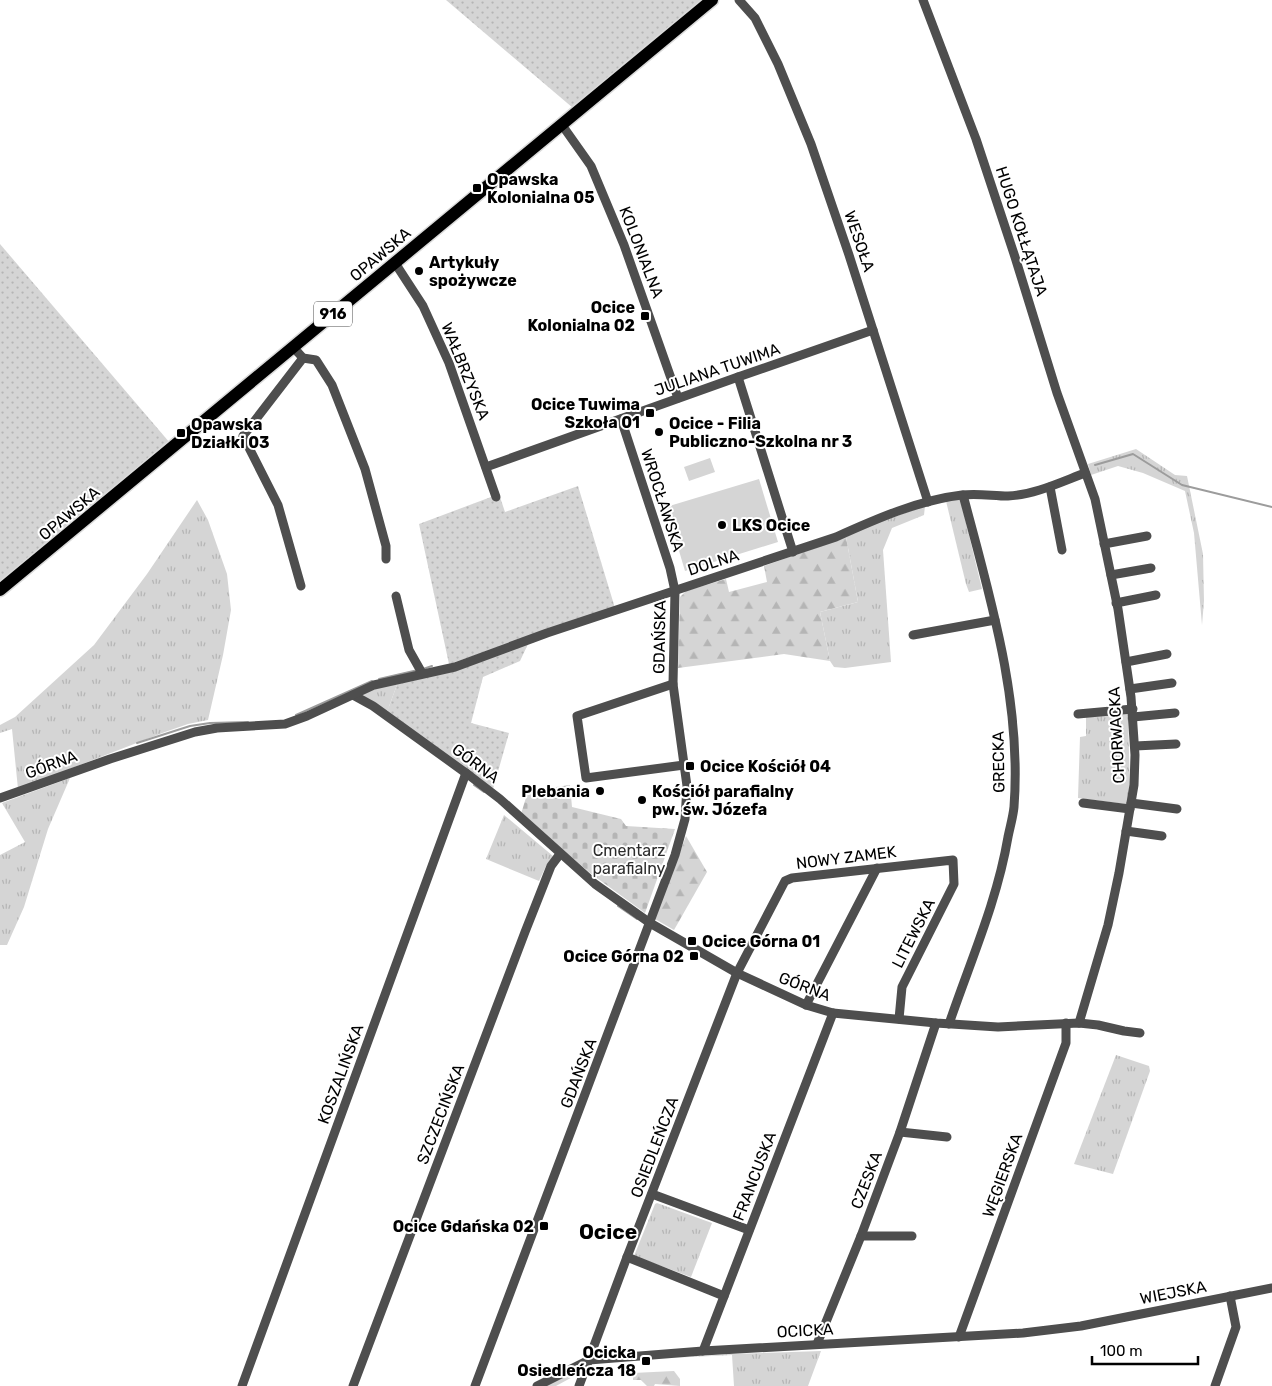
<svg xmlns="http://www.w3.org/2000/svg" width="1272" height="1386" font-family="Rubik,sans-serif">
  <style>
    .grass { fill: url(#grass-tufts) }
    .forest { fill: url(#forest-firs) }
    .cemetery { fill: url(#cemetery-stones) }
    .garden { fill: url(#garden-dots) }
    .pitch { fill: #d5d5d5 }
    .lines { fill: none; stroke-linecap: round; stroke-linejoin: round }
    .stream { stroke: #9c9c9c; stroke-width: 2 }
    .primary-casing { stroke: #dbdbdb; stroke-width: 15 }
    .minor { stroke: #4e4e4e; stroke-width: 9 }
    .primary { stroke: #000; stroke-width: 12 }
    .poi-dot { fill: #000; stroke: #fff; stroke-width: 2 }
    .labels { text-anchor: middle; stroke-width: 4; stroke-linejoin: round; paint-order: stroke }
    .shield { fill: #fff; stroke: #4c4c4c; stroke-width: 1 }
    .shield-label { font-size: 15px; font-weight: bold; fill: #000 }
    .poi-label { font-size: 16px; font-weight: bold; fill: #000; stroke: #fff; text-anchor: start }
    .street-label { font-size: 16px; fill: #000; stroke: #fff }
    .park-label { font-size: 16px; fill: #2c2c2c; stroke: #fff }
    .district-label { font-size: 21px; font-weight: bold; fill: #000; stroke: #fff }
  </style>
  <defs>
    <pattern id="grass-tufts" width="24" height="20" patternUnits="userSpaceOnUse" patternTransform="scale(1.25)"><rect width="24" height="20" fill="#d5d5d5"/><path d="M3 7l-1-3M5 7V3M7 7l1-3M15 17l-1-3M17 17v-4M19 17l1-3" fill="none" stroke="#b5b5b5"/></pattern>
    <pattern id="forest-firs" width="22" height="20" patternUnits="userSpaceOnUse" patternTransform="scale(1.25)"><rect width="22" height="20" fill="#d5d5d5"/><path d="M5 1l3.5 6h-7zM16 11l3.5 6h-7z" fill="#b5b5b5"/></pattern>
    <pattern id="cemetery-stones" width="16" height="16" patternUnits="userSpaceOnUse" patternTransform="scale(1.25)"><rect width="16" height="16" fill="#d5d5d5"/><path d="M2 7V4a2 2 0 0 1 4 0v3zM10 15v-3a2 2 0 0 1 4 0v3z" fill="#b5b5b5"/></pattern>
    <pattern id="garden-dots" width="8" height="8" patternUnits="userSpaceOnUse" patternTransform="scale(1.25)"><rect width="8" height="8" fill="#d5d5d5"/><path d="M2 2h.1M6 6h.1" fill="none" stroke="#b5b5b5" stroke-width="1.8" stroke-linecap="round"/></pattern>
  </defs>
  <rect width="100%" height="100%" fill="#fff"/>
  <g class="grass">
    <polygon points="1136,449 1175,475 1187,476 1203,554 1204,601 1202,625 1194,533 1185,491 1143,473 1118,466 1091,475 1088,464"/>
    <polygon points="960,498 982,589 969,592 966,584 946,501"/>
    <polygon points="197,500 208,520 227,574 231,610 223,655 208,720 188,724 165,732 18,789 12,729 0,733 0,725 15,717 94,645 147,574"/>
    <polygon points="925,506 924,515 892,528 883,550 891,662 845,668 834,667 830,661 820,612 858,602 846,537 860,529"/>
    <polygon points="398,682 387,712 356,695"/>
    <polygon points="1128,714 1130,791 1126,804 1078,798 1080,737 1086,736 1086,717"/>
    <polygon points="70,778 48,829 24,907 7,945 0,945 0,855 25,842 2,803"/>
    <polygon points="504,815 553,856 546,866 539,881 486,859"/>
    <polygon points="1116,1055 1149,1066 1150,1071 1113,1174 1074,1164"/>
    <polygon points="657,1203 712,1223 691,1277 634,1256 655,1204"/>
    <polygon points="821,1351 808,1386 734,1386 732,1355 670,1358 733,1354"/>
    <polygon points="574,1370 578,1374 556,1386 543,1386"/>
  </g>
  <g class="forest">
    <polygon points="846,537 858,602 820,612 830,661 784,654 678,668 680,597 686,591 726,579 729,592 767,582 764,566"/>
    <polygon points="686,836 707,872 674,930 655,919"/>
    <polygon points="674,1371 680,1379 680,1386 655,1384 654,1386 647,1386 641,1380 633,1380 633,1373"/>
  </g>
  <polygon class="cemetery" points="570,785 572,807 621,819 626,826 675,829 645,913 590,873 521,814 528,791"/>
  <g class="garden">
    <polygon points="446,0 703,0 573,108"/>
    <polygon points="0,244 170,443 0,583"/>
    <polygon points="578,486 615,608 449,664 419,524 499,494 505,512"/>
    <polygon points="529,642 520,661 483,677 471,723 509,733 493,789 387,712 398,682"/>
  </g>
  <g class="pitch">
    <polygon points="710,458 715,472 689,481 684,467"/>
    <polygon points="759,479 778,542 685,571 666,507"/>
  </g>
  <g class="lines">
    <g class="stream">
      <polyline points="1095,465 1133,454 1182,485 1272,507"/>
      <polyline points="423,669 432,666"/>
      <polyline points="379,679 418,670"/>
      <polyline points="296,715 372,681"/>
      <polyline points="137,743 190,726 210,723 248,722"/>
      <polyline points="474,785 484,792"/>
      <polyline points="618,906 637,919"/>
    </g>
    <g class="primary-casing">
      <polyline id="primary" points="0,590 712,0"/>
    </g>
    <g class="minor">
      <polyline points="739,0 755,18 778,64 811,144 849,255 928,502"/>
      <polyline points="923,0 976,139 1015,257 1057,393 1095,499 1118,609 1131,697 1135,755 1134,785 1119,873 1108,925 1079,1023"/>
      <polyline points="562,125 591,166 624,245 678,398"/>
      <polyline points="395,263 423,306 449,363 496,497"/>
      <polyline points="293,347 303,358 316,360 332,385 365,469 386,546 386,559"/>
      <polyline points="738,377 793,552"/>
      <polyline points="486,467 738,377 873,330"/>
      <polyline points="1050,487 1062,550"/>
      <polyline points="1104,544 1147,536"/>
      <polyline points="1111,575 1151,568"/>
      <polyline points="301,586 278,505 243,436 303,358"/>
      <polyline points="396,596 409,650 422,673"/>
      <polyline points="1116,603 1156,595"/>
      <polyline points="913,635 995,620"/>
      <polyline points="1126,662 1167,654"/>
      <polyline points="673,684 577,716 586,778 684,765"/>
      <polyline points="1130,689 1172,683"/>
      <polyline points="353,695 373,706 470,776 500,799 595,884 650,923 737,973 806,1005 833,1013 936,1023 998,1027 1079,1023 1098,1025 1124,1031 1140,1033"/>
      <polyline points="1078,714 1133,709"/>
      <polyline points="1133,717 1175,713"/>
      <polyline points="1135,746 1176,744"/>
      <path d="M0,798L110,759L195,732L217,728L285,724L307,716L374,685L455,667L547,633L836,537C876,519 919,500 962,495C978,493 993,496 1008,496C1034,495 1061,482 1085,473"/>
      <polyline points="1083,803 1130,809"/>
      <polyline points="1131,803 1177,809"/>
      <polyline points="1126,831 1162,836"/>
      <polyline points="806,1005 877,868"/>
      <path d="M949,1024C970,962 997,902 1008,837C1010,827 1013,817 1014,807C1022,701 990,597 963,495"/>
      <polyline points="900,1132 947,1137"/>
      <polyline points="652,1194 749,1230"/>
      <polyline points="861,1236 912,1236"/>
      <polyline points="627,1257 724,1296"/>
      <polyline points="959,1337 1066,1043 1066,1023"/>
      <polyline points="817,1344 861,1236 900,1132 936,1023"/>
      <polyline points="703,1351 833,1013"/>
      <polyline points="242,1386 466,773"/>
      <polyline points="353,1386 525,932 551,866 560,854"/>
      <polyline points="475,1386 675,855 685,819 687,786 673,684 675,591 670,568 621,419"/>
      <polyline points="537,1386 589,1360 703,1351 1023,1333 1081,1326 1272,1288"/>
      <polyline points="579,1386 627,1257 737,973 785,881 792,878 953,860 954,884 902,987 899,1019"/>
      <polyline points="1215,1386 1236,1327 1230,1296"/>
    </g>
    <use href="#primary" class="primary"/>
  </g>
  <g class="poi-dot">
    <rect x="472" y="183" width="10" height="10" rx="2.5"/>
    <circle cx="419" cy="271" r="5"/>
    <rect x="640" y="311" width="10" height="10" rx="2.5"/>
    <rect x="645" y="408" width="10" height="10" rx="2.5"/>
    <circle cx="659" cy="432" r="5"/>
    <rect x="176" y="428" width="10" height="10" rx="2.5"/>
    <circle cx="722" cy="525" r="5"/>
    <rect x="685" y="761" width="10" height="10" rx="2.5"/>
    <circle cx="600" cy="791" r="5"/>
    <circle cx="642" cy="800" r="5"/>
    <rect x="687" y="936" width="10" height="10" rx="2.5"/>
    <rect x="689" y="951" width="10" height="10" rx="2.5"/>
    <rect x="539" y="1221" width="10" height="10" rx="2.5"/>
    <rect x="641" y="1356" width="10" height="10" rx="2.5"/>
  </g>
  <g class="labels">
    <rect class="shield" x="314" y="301.5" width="38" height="25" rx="4"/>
    <g class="shield-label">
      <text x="333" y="319">916</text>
    </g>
    <g class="poi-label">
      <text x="487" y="185">Opawska<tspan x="487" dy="18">Kolonialna 05</tspan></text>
      <text x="429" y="268">Artykuły<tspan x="429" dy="18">spożywcze</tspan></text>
      <text x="635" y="313" text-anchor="end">Ocice<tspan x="635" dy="18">Kolonialna 02</tspan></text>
      <text x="640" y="410" text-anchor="end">Ocice Tuwima<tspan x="640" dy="18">Szkoła 01</tspan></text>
      <text x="669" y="429">Ocice - Filia<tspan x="669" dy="18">Publiczno-Szkolna nr 3</tspan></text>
      <text x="191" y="430">Opawska<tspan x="191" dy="18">Działki 03</tspan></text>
      <text x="732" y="531">LKS Ocice</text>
      <text x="700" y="772">Ocice Kościół 04</text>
      <text x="590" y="797" text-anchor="end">Plebania</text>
      <text x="652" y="797">Kościół parafialny<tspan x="652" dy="18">pw. św. Józefa</tspan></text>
      <text x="702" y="947">Ocice Górna 01</text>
      <text x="684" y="962" text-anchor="end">Ocice Górna 02</text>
      <text x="534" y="1232" text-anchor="end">Ocice Gdańska 02</text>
      <text x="636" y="1358" text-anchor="end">Ocicka<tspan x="636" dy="18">Osiedleńcza 18</tspan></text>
    </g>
    <g class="street-label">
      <text transform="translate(1022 231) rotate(72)" y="6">HUGO KOŁŁĄTAJA</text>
      <text transform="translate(860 241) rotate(71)" y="6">WESOŁA</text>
      <text transform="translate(642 252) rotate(69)" y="6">KOLONIALNA</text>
      <text transform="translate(380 254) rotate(-40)" y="6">OPAWSKA</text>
      <text transform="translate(717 369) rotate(-19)" y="6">JULIANA TUWIMA</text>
      <text transform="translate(466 371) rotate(68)" y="6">WAŁBRZYSKA</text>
      <text transform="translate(663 500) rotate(72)" y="6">WROCŁAWSKA</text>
      <text transform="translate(69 513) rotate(-40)" y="6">OPAWSKA</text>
      <text transform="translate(713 562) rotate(-18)" y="6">DOLNA</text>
      <text transform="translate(659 637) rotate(-89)" y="6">GDAŃSKA</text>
      <text transform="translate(1116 735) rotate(-93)" y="6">CHORWACKA</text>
      <text transform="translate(998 762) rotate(-91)" y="6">GRECKA</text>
      <text transform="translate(476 763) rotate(37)" y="6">GÓRNA</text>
      <text transform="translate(51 764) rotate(-20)" y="6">GÓRNA</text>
      <text transform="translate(846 857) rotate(-7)" y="6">NOWY ZAMEK</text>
      <text transform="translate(913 933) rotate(-63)" y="6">LITEWSKA</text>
      <text transform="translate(805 986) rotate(21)" y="6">GÓRNA</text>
      <text transform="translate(578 1073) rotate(-69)" y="6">GDAŃSKA</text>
      <text transform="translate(340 1074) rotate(-70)" y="6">KOSZALIŃSKA</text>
      <text transform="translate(440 1114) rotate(-69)" y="6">SZCZECIŃSKA</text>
      <text transform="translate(654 1147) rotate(-69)" y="6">OSIEDLEŃCZA</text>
      <text transform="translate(1002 1175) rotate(-70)" y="6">WĘGIERSKA</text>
      <text transform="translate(754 1176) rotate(-69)" y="6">FRANCUSKA</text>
      <text transform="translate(866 1180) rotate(-69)" y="6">CZESKA</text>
      <text transform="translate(1173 1292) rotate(-11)" y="6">WIEJSKA</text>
      <text transform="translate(805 1330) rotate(-3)" y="6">OCICKA</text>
    </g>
    <g class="park-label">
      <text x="629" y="856">Cmentarz<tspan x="629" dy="18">parafialny</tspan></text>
    </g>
    <g class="district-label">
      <text x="608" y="1239">Ocice</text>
    </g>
  </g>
  <path d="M1092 1356v8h106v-8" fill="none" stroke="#000000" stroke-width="2.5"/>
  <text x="1100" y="1356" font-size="15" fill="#000000" stroke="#ffffff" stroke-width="4" paint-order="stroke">100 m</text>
</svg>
